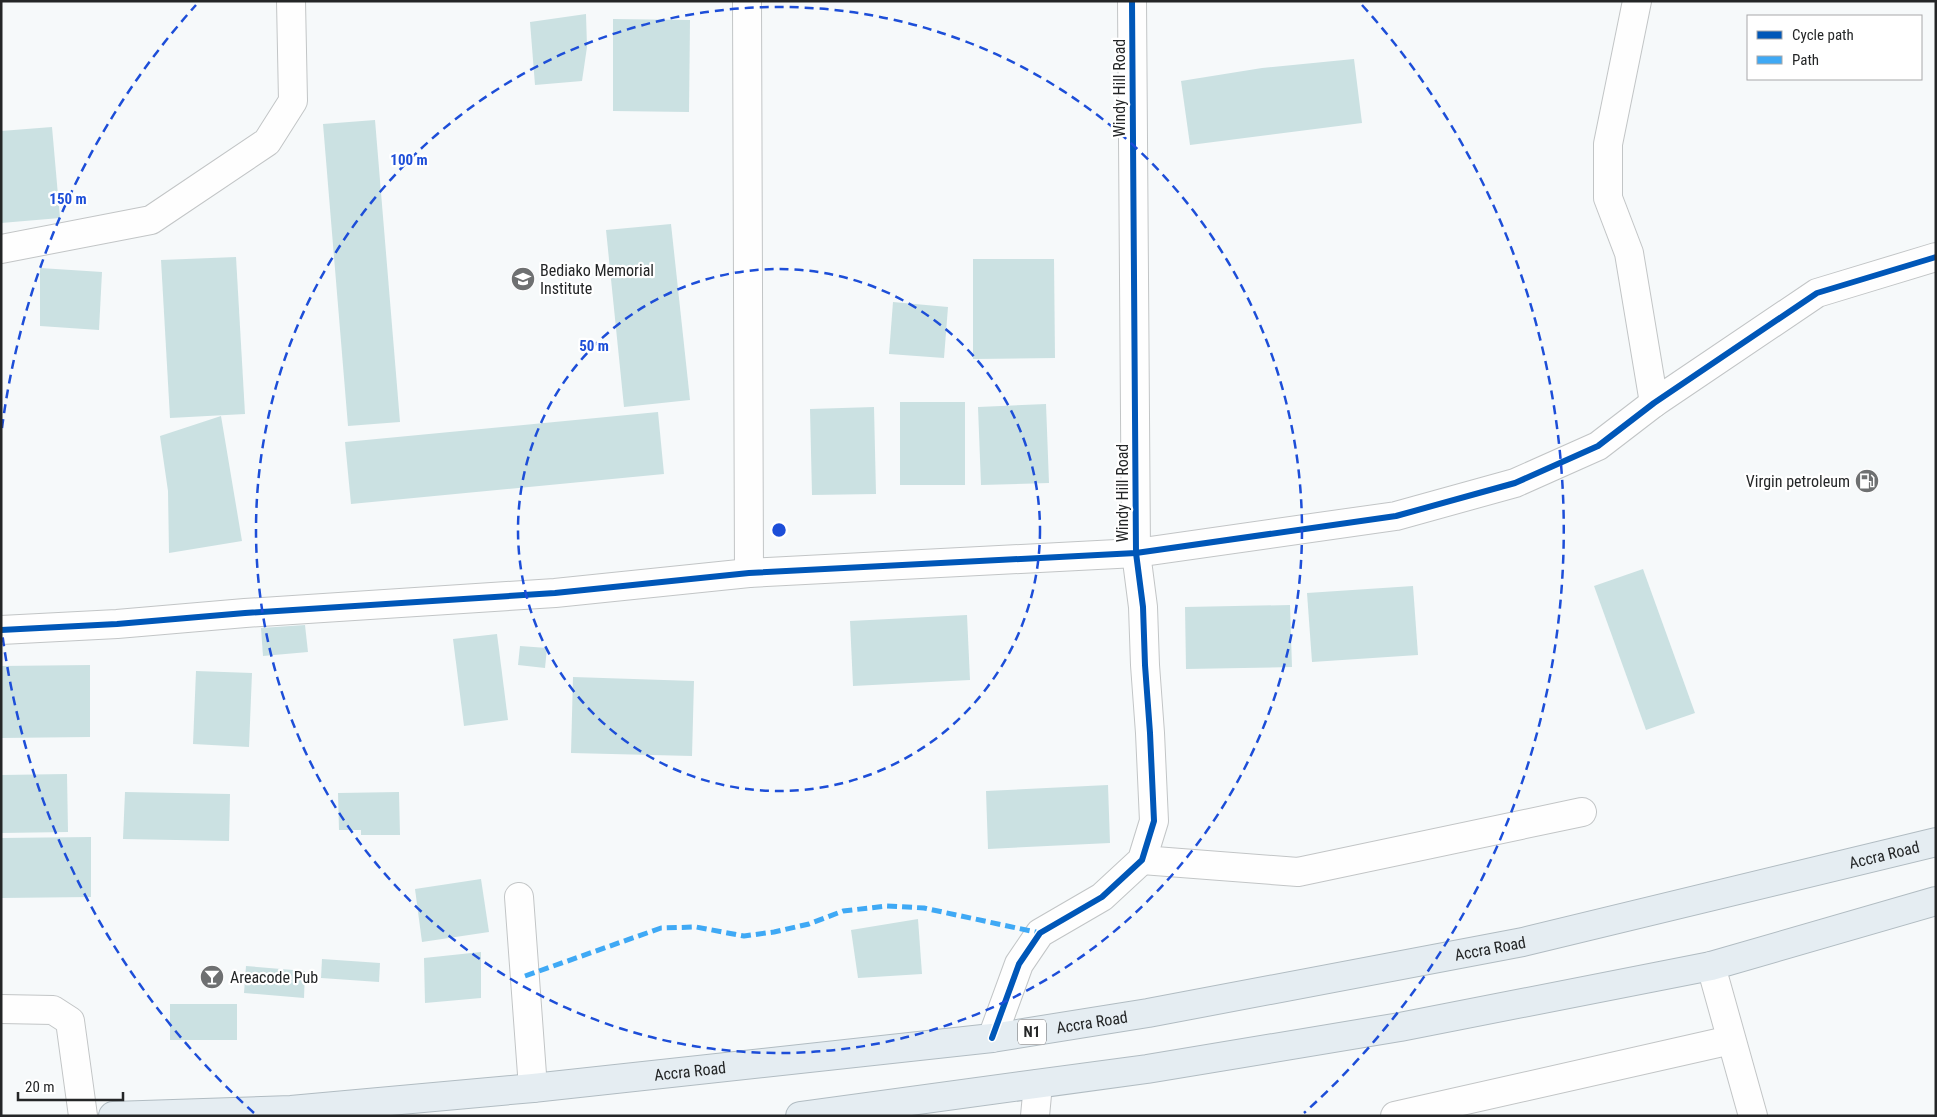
<svg xmlns="http://www.w3.org/2000/svg" width="1937" height="1117" font-family="'Roboto Condensed',sans-serif">
  <style>
    .building { fill: #cbe1e2 }
    .lines { fill: none; stroke-linecap: round; stroke-linejoin: round }
    .minor-casing { stroke: #c2c5c6; stroke-width: 30 }
    .tertiary-casing { stroke: #c2c5c6; stroke-width: 30 }
    .trunk-casing { stroke: #b1bcc2; stroke-width: 30 }
    .minor { stroke: #fefefe; stroke-width: 28 }
    .tertiary { stroke: #fefefe; stroke-width: 28 }
    .trunk { stroke: #e5edf2; stroke-width: 28 }
    .quiet { stroke: #3fa9f5; stroke-width: 5; stroke-dasharray: 10 5; stroke-linecap: butt }
    .cycleway-casing { stroke: #fff; stroke-width: 9 }
    .cycleway { stroke: #0057b8; stroke-width: 6 }
    .ring { fill: none; stroke: #1d4ed8; stroke-width: 2.5; stroke-dasharray: 9 6 }
    .labels { text-anchor: middle; stroke-width: 4.5; stroke-linejoin: round; paint-order: stroke }
    .shield { fill: #fff; stroke: #666768; stroke-width: 1 }
    .shield-label { font-size: 15px; font-weight: bold; fill: #242627 }
    .street-label { font-size: 16px; fill: #242627; stroke: #fff }
    .poi-label { font-size: 16px; fill: #242627; stroke: #fff; text-anchor: start }
    .centre { fill: #1d4ed8; stroke: #fff; stroke-width: 2.5 }
    .ring-label { font-size: 15px; text-anchor: middle; font-weight: bold; fill: #1d4ed8; stroke: #fff; stroke-width: 4.5; stroke-linejoin: round; paint-order: stroke }
  </style>
  <rect width="100%" height="100%" fill="#f6f9fa"/>
  <g class="building">
    <polygon points="586,14 587,47 582,81 535,85 530,22"/>
    <polygon points="613,19 690,20 689,112 613,111"/>
    <polygon points="1354,59 1362,123 1190,145 1181,81 1262,68"/>
    <polygon points="375,120 400,422 348,426 323,124"/>
    <polygon points="52,127 60,218 1,223 1,131"/>
    <polygon points="671,224 690,400 624,407 606,230"/>
    <polygon points="236,257 245,414 170,418 161,260"/>
    <polygon points="973,259 1054,259 1055,358 973,359"/>
    <polygon points="40,268 102,272 99,330 40,326"/>
    <polygon points="893,302 948,307 944,358 889,354"/>
    <rect x="900" y="402" width="65" height="83"/>
    <polygon points="1046,404 1049,483 981,485 978,407"/>
    <polygon points="874,407 876,494 812,495 810,409"/>
    <polygon points="658,412 664,474 351,504 345,442"/>
    <polygon points="221,416 242,541 169,553 168,491 160,436"/>
    <polygon points="1643,569 1695,713 1646,730 1594,586"/>
    <polygon points="1413,586 1418,655 1312,662 1307,593"/>
    <polygon points="1290,605 1292,667 1186,669 1185,607"/>
    <polygon points="967,615 970,680 853,686 850,621"/>
    <polygon points="305,625 308,652 263,656 261,628"/>
    <polygon points="497,634 508,720 464,726 453,639"/>
    <polygon points="520,646 547,648 545,668 518,665"/>
    <polygon points="90,665 90,737 1,738 1,666"/>
    <polygon points="196,671 252,673 249,747 193,744"/>
    <polygon points="573,677 694,681 692,756 571,753"/>
    <polygon points="67,774 68,832 1,833 1,775"/>
    <polygon points="1108,785 1110,843 988,849 986,791"/>
    <polygon points="125,792 230,794 229,841 123,839"/>
    <polygon points="399,792 400,835 361,835 361,830 339,830 338,793"/>
    <polygon points="91,837 91,897 1,898 1,838"/>
    <polygon points="481,879 489,932 422,942 415,889"/>
    <polygon points="918,919 922,974 858,978 851,930"/>
    <polygon points="481,952 481,998 425,1003 424,958"/>
    <polygon points="322,959 380,963 379,982 321,978"/>
    <polygon points="246,966 305,971 304,998 244,993"/>
    <rect x="170" y="1004" width="67" height="36"/>
  </g>
  <g class="lines">
    <g class="minor-casing">
      <g id="minor">
        <polyline points="747,1 749,573"/>
        <polyline points="1637,1 1608,144 1608,198 1629,253 1654,403"/>
        <polyline points="1,249 151,220 267,142 293,101 291,1"/>
        <polyline points="1,630 117,624 245,613 555,593 749,573 1136,553 1396,516 1515,483 1598,446 1654,403 1817,293 1936,257"/>
        <polyline points="1142,860 1298,872 1582,812"/>
        <polyline points="519,897 533,1088"/>
        <polyline points="1711,966 1753,1116"/>
        <polyline points="1,1009 53,1010 70,1021 83,1116"/>
        <polyline points="992,1038 1019,964 1040,933 1102,897 1142,860 1154,821 1150,733 1145,665 1143,607 1136,553 1132,1"/>
        <polyline points="1395,1116 1731,1040"/>
      </g>
    </g>
    <g class="tertiary-casing">
      <polyline id="tertiary" points="1035,1116 1038,1084"/>
    </g>
    <g class="trunk-casing">
      <g id="trunk">
        <path id="s1" d="M113,1116L291,1110L533,1088L992,1038L1148,1013L1523,942L1936,842"/>
        <polyline points="800,1116 1147,1069 1400,1027 1711,966 1936,901"/>
      </g>
    </g>
    <use href="#minor" class="minor"/>
    <use href="#tertiary" class="tertiary"/>
    <use href="#trunk" class="trunk"/>
    <polyline class="quiet" points="525,976 661,928 696,927 744,936 774,932 809,924 843,911 887,906 924,908 1040,933"/>
    <g class="cycleway-casing">
      <g id="cycleway">
        <polyline points="1,630 117,624 245,613 555,593 749,573 1136,553 1396,516 1515,483 1598,446 1654,403 1817,293 1936,257"/>
        <polyline points="992,1038 1019,964 1040,933 1102,897 1142,860 1154,821 1150,733 1145,665 1143,607 1136,553 1132,1"/>
      </g>
    </g>
    <use href="#cycleway" class="cycleway"/>
  </g>
  <g class="ring">
    <circle cx="779" cy="530" r="261"/>
    <circle cx="779" cy="530" r="523"/>
    <path d="M254 1113A784 784 0 0 1 2 632M2 428A784 784 0 0 1 196 5M1362 5A784 784 0 0 1 1304 1113"/>
  </g>
  <defs>
    <g id="school-disc" transform="scale(1.25)"><circle r="9.5" fill="#6e7071" stroke="#fff"/><path d="M0-5L7-2L0 1L-7-2ZM-4 1L0 2.5L4 1V4Q0 6-4 4Z" fill="#fff"/></g>
    <g id="fuel-disc" transform="scale(1.25)"><circle r="9.5" fill="#6e7071" stroke="#fff"/><path d="M-5.5-6h7V0h2V4h1.3V-2.5L3-4.5l.8-.8L6-3V5H2.5V1h-1V6h-7ZM-4.2-4.7v3.2H.2V-4.7Z" fill="#fff"/></g>
    <g id="bar-disc" transform="scale(1.25)"><circle r="9.5" fill="#6e7071" stroke="#fff"/><path d="M-6-5H6L.8 .8V4.5H3.5V6h-7V4.5H-.8V.8Z" fill="#fff"/></g>
  </defs>
  <g fill-rule="evenodd">
    <use href="#school-disc" x="523" y="279"/>
    <use href="#fuel-disc" x="1867" y="481"/>
    <use href="#bar-disc" x="212" y="977"/>
  </g>
  <g class="labels">
    <rect class="shield" x="1018" y="1019.5" width="28" height="25" rx="4"/>
    <g class="shield-label">
      <text x="1032" y="1037">N1</text>
    </g>
    <g class="street-label">
      <text transform="translate(1119 88) rotate(-90)" y="6">Windy Hill Road</text>
      <text transform="translate(1122 493) rotate(-90)" y="6">Windy Hill Road</text>
      <text dy="6" stroke="none"><textPath href="#s1" startOffset="1794">Accra Road</textPath></text>
      <text dy="6" stroke="none"><textPath href="#s1" startOffset="1389">Accra Road</textPath></text>
      <text dy="6" stroke="none"><textPath href="#s1" startOffset="984">Accra Road</textPath></text>
      <text dy="6" stroke="none"><textPath href="#s1" startOffset="579">Accra Road</textPath></text>
    </g>
    <g class="poi-label">
      <text x="540" y="276">Bediako Memorial<tspan x="540" dy="18">Institute</tspan></text>
      <text x="1850" y="487" text-anchor="end">Virgin petroleum</text>
      <text x="230" y="983">Areacode Pub</text>
    </g>
  </g>
  <circle cx="779" cy="530" r="8" class="centre"/>
  <g class="ring-label">
    <text x="409" y="165">100 m</text>
    <text x="68" y="204">150 m</text>
    <text x="594" y="351">50 m</text>
  </g>
  <rect width="1937" height="1117" fill="none" stroke="#242627" stroke-width="5"/>
  <rect x="1747" y="15" width="175" height="65" fill="#ffffff" stroke="#a7a8a9"/>
  <rect x="1757" y="31" width="25" height="8" fill="#0057b8" stroke="#a7a8a9"/>
  <text x="1792" y="40" font-size="15" fill="#242627">Cycle path</text>
  <rect x="1757" y="56" width="25" height="8" fill="#3fa9f5" stroke="#a7a8a9"/>
  <text x="1792" y="65" font-size="15" fill="#242627">Path</text>
  <path d="M18 1092v8h105v-8" fill="none" stroke="#242627" stroke-width="2.5"/>
  <text x="25" y="1092" font-size="15" fill="#242627" stroke="#ffffff" stroke-width="4" paint-order="stroke">20 m</text>
</svg>
